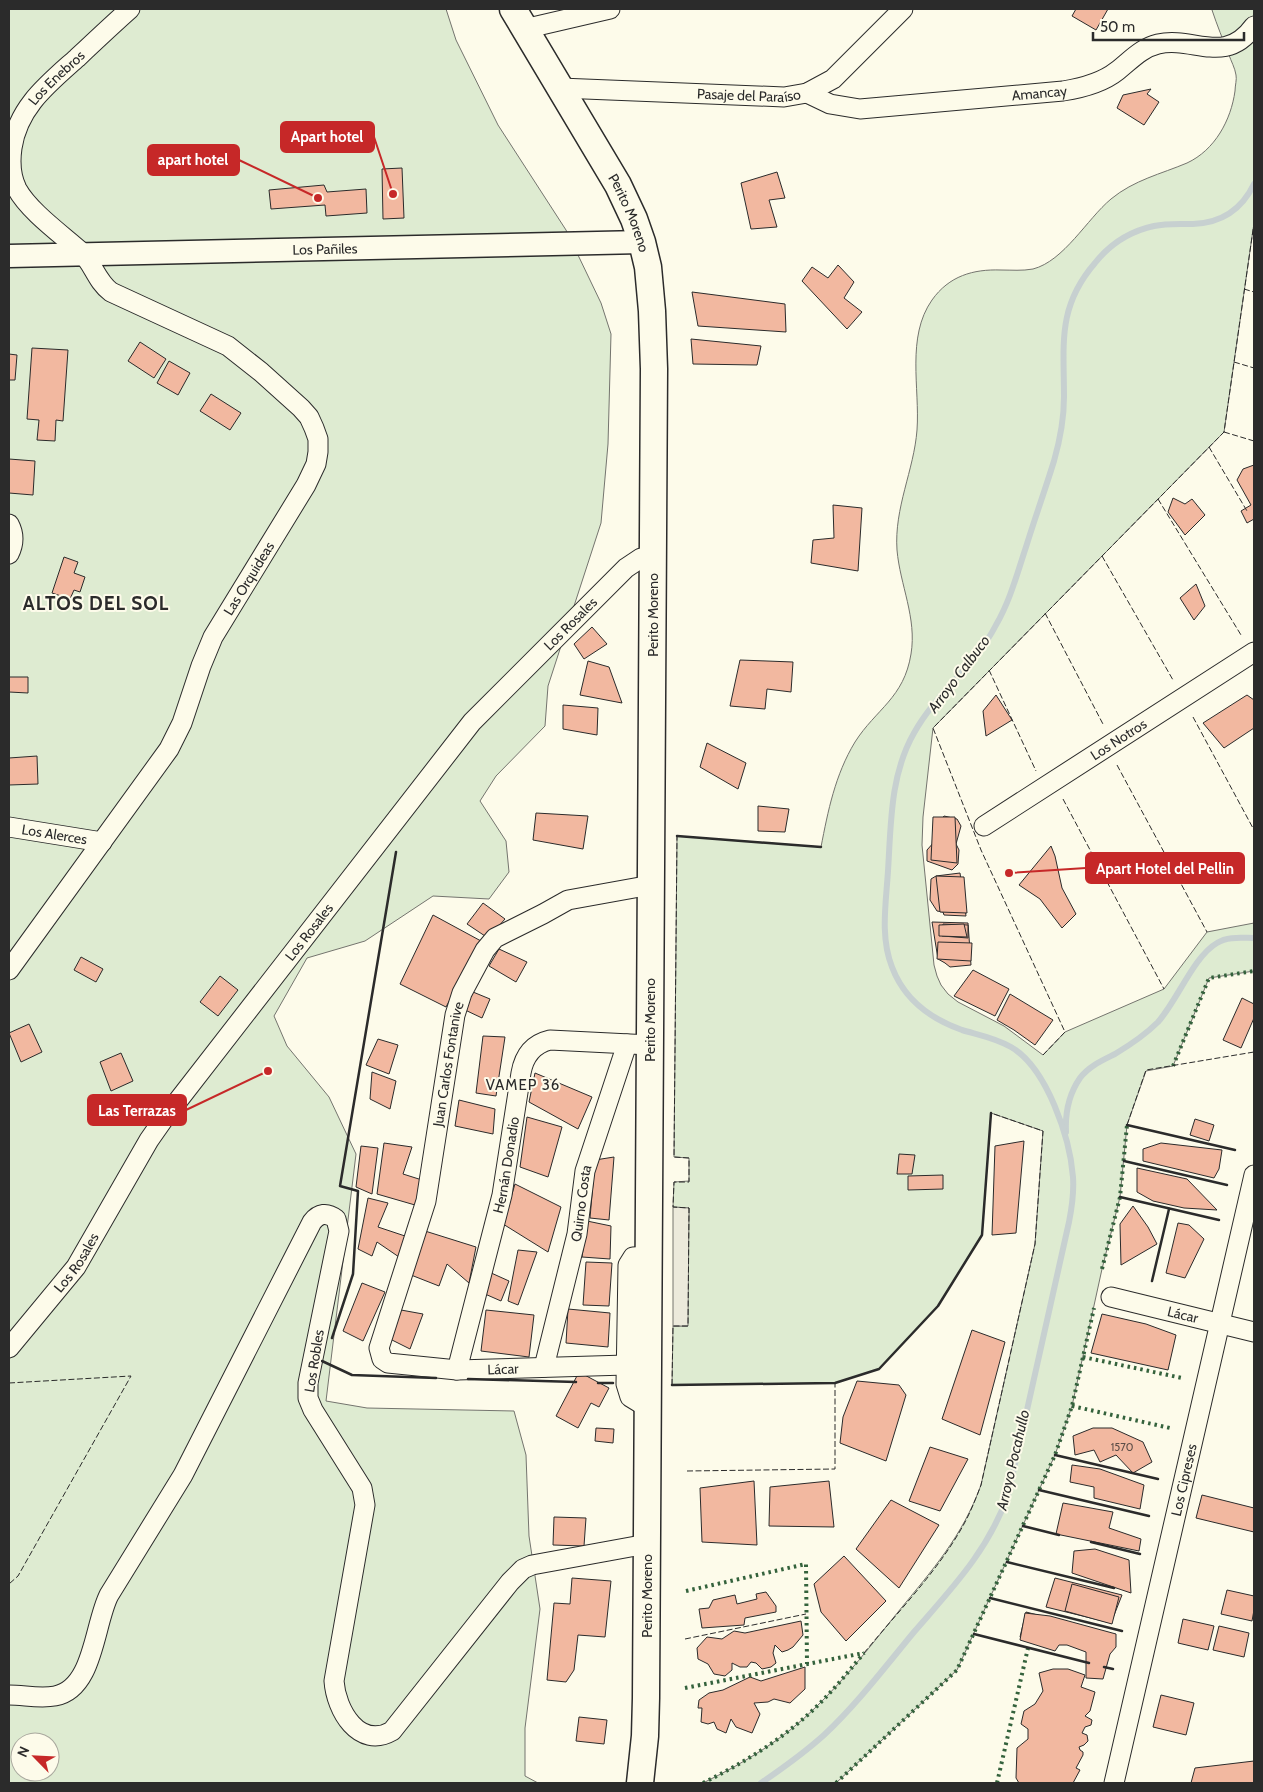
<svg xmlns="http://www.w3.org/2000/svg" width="1263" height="1792" font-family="Cabin,sans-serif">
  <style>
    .green { fill: #deebd1; stroke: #74746e; fill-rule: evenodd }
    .parking { fill: #eceadb; stroke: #74746e }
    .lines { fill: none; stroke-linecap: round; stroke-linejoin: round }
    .stream { stroke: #c7d0d0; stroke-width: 6 }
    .building { fill: #f2b8a0; stroke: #2b2b2b }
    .minor-casing { stroke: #2b2b2b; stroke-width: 21 }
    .tertiary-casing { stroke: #2b2b2b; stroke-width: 25 }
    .secondary-casing { stroke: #2b2b2b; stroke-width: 29 }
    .minor { stroke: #fdfbea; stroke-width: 19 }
    .tertiary { stroke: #fdfbea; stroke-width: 22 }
    .secondary { stroke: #fdfbea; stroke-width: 26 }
    .hedge { stroke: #34623c; stroke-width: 4; stroke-dasharray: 2.5 4; stroke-linecap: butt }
    .fence { stroke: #2b2b2b; stroke-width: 1; stroke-dasharray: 6 2.5; stroke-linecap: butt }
    .wall { stroke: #2b2b2b; stroke-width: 2.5 }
    .labels { text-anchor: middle; stroke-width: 4; stroke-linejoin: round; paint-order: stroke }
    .number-label { font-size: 11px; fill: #5d4e48 }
    .street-label { font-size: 14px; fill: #2b2b2b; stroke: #fdfbea }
    .water-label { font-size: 15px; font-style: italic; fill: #2b2b2b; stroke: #fdfbea }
    .neighbourhood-label { font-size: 15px; letter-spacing: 1px; fill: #2b2b2b; stroke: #fdfbea }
    .district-label { font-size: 19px; font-weight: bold; letter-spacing: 1px; fill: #2b2b2b; stroke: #fdfbea }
    .leader { fill: none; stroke: #c62828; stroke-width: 2 }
    .callout-dot { fill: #c62828; stroke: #fdfbea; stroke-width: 2 }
    .callout { fill: #c62828; stroke: #c62828; stroke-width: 2 }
    .callout-label { font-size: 15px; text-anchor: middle; font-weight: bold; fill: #fff }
  </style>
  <rect width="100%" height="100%" fill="#fdfbea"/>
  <g class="green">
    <path d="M9,9H446L456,40L498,125L566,230L601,303L611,334L608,444L601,523L548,686L545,726L496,776L480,801L506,841L509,872L489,899L433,896L365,941L307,958L274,1016L287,1046L329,1097L356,1154L326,1401L367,1408L514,1411L526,1455L529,1536L540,1609L525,1728V1776L538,1783H9ZM20,1742H50V1772H20Z"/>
    <path d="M1214,9H1254V223L1224,432L933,728L923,817L922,845L934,965L937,976L941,985L948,994L958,1002L1004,1026L1043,1055L1065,1032L1164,989L1207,932L1254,923V971L1209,978L1173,1066L1146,1071L1127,1125L1120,1197L1102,1269L1072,1406L1055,1455L957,1670L836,1783H703C744,1763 784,1739 816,1707C846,1678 872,1644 898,1612C933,1569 962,1537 981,1485L1035,1244L1043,1131L991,1113L982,1235L938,1306L879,1369L835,1383L672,1385L673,1326H687L689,1208L673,1207L674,1182L689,1181V1158L674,1157L677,836L821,847C828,811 835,775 855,742C876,709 904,698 911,654C917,618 900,585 897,550C894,508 914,470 917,430C920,388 906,337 932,300C949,276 973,269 1001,270C1012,270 1022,271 1033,269C1064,261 1087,219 1111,199C1134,180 1161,174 1187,163C1215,150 1231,120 1235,91C1235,86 1237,79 1236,75C1235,68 1231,61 1229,55C1223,40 1217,25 1212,10Z"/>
  </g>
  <polygon class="parking" points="673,1207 689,1208 688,1326 673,1326"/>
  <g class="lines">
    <g class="stream">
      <path d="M1066,1132C1065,1112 1069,1094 1080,1078C1089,1066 1103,1060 1115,1054C1130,1045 1145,1035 1158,1022C1177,1001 1194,956 1217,943C1228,936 1242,938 1254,938"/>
      <path d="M761,1783C783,1768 804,1753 824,1735C857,1704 885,1667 914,1632C952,1588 988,1551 1008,1495L1069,1222C1072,1207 1074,1192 1073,1177C1070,1138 1047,1068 1011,1047C996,1038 979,1035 962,1030C931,1019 904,999 892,967C880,937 886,903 888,871C891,824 890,775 914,733C936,693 975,666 996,625C1010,601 1017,574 1026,547C1035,518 1045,490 1054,461C1060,440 1064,419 1064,397C1064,344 1057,307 1095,263C1110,244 1131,231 1154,226C1167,223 1180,224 1193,224C1221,223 1242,209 1254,184"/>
    </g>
  </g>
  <g class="building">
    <polygon points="1076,9 1108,9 1096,30 1072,16"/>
    <polygon points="1151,89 1147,94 1159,102 1144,125 1117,108 1123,95"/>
    <polygon points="402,168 404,218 383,219 382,169"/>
    <polygon points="777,172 785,198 769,200 777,227 751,229 741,183"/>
    <polygon points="324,185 327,192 366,189 367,213 326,216 325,205 271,209 269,190"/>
    <polygon points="838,265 854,282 844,298 862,312 847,329 802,281 812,267 828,278"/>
    <polygon points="692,292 785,304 786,332 698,326"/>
    <polygon points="691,339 761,346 757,365 693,364"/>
    <polygon points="140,342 166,359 154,378 128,361"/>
    <polygon points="32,348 68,350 63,421 56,420 55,441 37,440 39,420 27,419"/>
    <polygon points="9,354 17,355 15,380 9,380"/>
    <polygon points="169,361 190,373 178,395 157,383"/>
    <polygon points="211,394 241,413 230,430 200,411"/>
    <polygon points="9,459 35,461 33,495 9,493"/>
    <polygon points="1254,465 1254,519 1247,523 1241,511 1251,505 1237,480 1243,469"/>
    <polygon points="1173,498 1185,504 1192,499 1205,515 1185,535 1168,512"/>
    <polygon points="833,505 862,508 858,571 811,563 813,540 834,538"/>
    <polygon points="64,557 78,562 74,573 85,577 80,592 74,590 70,599 52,593"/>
    <polygon points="1196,584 1205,606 1194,620 1180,598"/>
    <polygon points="592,627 607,644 584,659 574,644"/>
    <polygon points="740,660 793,662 791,692 767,689 765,709 730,706"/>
    <polygon points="588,661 609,667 622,703 580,695"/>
    <polygon points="9,677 28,677 28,693 9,692"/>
    <polygon points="996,695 1012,720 986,736 983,711"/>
    <polygon points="1247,695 1254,700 1254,728 1224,748 1203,723"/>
    <polygon points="563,705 598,708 597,735 563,729"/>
    <polygon points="707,743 746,763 738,789 700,767"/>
    <polygon points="37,756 38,784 9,785 9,758"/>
    <polygon points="758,806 789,809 785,832 758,831"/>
    <polygon points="536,813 588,816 583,849 533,840"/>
    <polygon points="944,816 957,819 961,826 956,844 959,850 958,864 952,870 927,861 927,850 935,841 933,829"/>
    <polygon points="933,817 955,817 957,863 931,860"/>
    <polygon points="1051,846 1055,856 1062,888 1076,914 1062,928 1040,899 1019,885"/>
    <polygon points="960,873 966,916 944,915 943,912 937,911 930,900 931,879 936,876"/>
    <polygon points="936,876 964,877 967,913 940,912"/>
    <polygon points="483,903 505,919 488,938 467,924"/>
    <polygon points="433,915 481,941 446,1007 400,984"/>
    <polygon points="932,922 968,923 971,965 950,967 945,963 938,959"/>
    <polygon points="943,924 968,925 968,938 942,936"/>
    <polygon points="964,924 967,937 939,936 939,925"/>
    <polygon points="938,942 972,943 971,961 937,959"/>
    <polygon points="499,949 527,962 516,982 489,966"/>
    <polygon points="81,957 103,969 96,982 74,970"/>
    <polygon points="973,970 1009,989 995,1016 954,996"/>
    <polygon points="220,976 238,990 218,1016 200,1002"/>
    <polygon points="473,992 490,999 482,1018 463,1009"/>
    <polygon points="1010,994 1053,1020 1035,1045 1014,1030 997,1020"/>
    <polygon points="1242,998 1254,1004 1254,1018 1241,1048 1223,1040"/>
    <polygon points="29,1024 42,1052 21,1062 9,1033"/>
    <polygon points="483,1036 505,1037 496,1096 476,1093"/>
    <polygon points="378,1039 398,1045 389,1074 366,1065"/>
    <polygon points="121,1053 133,1081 111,1091 100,1062"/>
    <polygon points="372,1072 396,1081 390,1109 370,1099"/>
    <polygon points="535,1073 592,1097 578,1129 529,1102"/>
    <polygon points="459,1100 495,1109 493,1134 455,1126"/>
    <polygon points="527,1117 562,1127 548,1177 520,1167"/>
    <polygon points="1195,1119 1214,1125 1209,1141 1190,1135"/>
    <polygon points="1024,1141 1016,1233 992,1235 995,1146"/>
    <polygon points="384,1143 412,1147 403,1174 422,1180 415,1205 377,1194"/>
    <polygon points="1161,1143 1222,1150 1219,1169 1214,1178 1143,1161 1143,1149"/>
    <polygon points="361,1146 378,1148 372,1194 356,1187"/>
    <polygon points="899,1154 915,1155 912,1174 897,1174"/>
    <polygon points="614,1157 609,1220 590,1218 595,1160"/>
    <polygon points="1137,1168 1187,1179 1217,1210 1184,1208 1153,1201 1137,1192"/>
    <polygon points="943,1175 943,1189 908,1190 908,1176"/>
    <polygon points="515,1184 561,1207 548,1252 503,1224"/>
    <polygon points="368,1198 388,1203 378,1227 408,1237 399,1257 377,1242 372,1256 358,1249"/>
    <polygon points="1133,1206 1148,1227 1157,1244 1121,1265 1120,1224"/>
    <polygon points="587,1221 611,1226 610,1259 582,1257"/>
    <polygon points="1178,1223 1189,1225 1204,1239 1185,1278 1166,1273"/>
    <polygon points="425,1231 476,1247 469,1283 447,1264 439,1286 411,1275"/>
    <polygon points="518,1250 537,1252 518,1305 508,1301"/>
    <polygon points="586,1262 612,1263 609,1306 583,1305"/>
    <polygon points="489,1272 509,1281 501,1301 485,1294"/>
    <polygon points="362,1283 385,1292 363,1341 343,1331"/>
    <polygon points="568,1309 610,1313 608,1347 566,1343"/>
    <polygon points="401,1310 423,1314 410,1349 388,1338"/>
    <polygon points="486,1310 534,1315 529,1357 481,1351"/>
    <polygon points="1102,1314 1146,1324 1176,1335 1168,1370 1091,1353"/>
    <polygon points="972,1330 1005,1342 980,1435 942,1419"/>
    <polygon points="579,1372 609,1388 599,1407 591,1403 578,1428 556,1416"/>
    <polygon points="857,1381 899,1385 906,1395 886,1461 840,1443 843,1417"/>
    <polygon points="596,1428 614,1429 613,1443 595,1441"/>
    <polygon points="1093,1428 1112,1428 1143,1442 1152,1462 1133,1473 1116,1455 1100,1462 1094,1450 1075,1455 1073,1436"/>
    <polygon points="930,1447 968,1459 940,1511 909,1501"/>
    <polygon points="1072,1465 1100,1469 1144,1485 1140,1509 1094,1498 1094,1487 1070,1482"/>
    <polygon points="754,1481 757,1545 702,1542 700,1488"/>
    <polygon points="829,1481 834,1527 769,1526 770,1487"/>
    <polygon points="1202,1495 1254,1508 1254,1532 1196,1518"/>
    <polygon points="891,1500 939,1525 899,1588 856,1549"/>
    <polygon points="1063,1503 1113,1512 1109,1528 1141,1539 1139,1551 1056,1534"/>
    <polygon points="554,1517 586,1518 584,1546 553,1545"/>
    <polygon points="1095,1549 1129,1560 1131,1593 1072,1573 1074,1551"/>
    <polygon points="844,1556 886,1601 846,1641 821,1612 814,1584"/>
    <polygon points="572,1578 611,1581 605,1637 578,1635 574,1670 566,1682 547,1680 554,1603 570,1604"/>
    <polygon points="1055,1578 1122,1595 1111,1623 1046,1607"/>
    <polygon points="1072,1584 1119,1597 1112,1624 1065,1611"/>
    <polygon points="1227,1590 1254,1596 1254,1610 1252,1621 1221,1614"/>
    <polygon points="766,1592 776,1606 776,1612 745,1618 744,1625 702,1628 699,1609 709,1608 713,1600 735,1595 737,1604 757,1599 756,1594"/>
    <polygon points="1026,1612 1061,1621 1055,1646 1020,1637"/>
    <polygon points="1025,1613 1050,1616 1116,1634 1116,1647 1110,1654 1103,1679 1086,1678 1086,1652 1067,1645 1059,1645 1055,1651 1020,1640"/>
    <polygon points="1183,1619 1214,1626 1208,1650 1178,1643"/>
    <polygon points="801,1621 803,1635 793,1647 788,1650 782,1652 775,1645 773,1653 776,1663 771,1667 762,1669 756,1663 751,1662 747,1667 740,1667 732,1663 732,1670 725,1676 714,1674 708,1664 698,1659 697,1648 707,1637 722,1639 734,1631 745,1633"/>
    <polygon points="1219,1626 1249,1633 1244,1657 1213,1650"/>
    <polygon points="805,1667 805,1689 790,1703 774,1699 768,1702 754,1703 760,1714 752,1733 736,1727 731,1719 726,1733 717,1729 714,1722 708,1724 701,1722 702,1708 698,1708 699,1700 709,1693 723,1690 750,1677 761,1681"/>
    <polygon points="1053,1669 1068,1669 1085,1675 1081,1687 1095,1692 1090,1711 1085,1716 1092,1720 1091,1725 1085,1727 1082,1733 1087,1735 1088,1741 1084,1745 1079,1747 1080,1750 1083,1752 1083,1755 1076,1768 1080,1770 1073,1783 1019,1783 1016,1778 1017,1748 1028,1739 1028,1729 1021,1724 1024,1711 1035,1704 1043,1691 1039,1673"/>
    <polygon points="1161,1695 1194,1703 1186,1735 1153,1727"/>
    <polygon points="579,1717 607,1720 604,1744 576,1741"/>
    <polygon points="1254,1761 1254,1783 1191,1783 1195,1768"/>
  </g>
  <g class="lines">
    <g class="minor-casing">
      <g id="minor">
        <polyline points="524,29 610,9"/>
        <path id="s1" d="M560,88L784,97L807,93L833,79L903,9"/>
        <path id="s2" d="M807,93L830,104L860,109L1063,91C1082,88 1102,83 1117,71C1130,61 1141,48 1158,44C1194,36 1225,66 1254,26"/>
        <path d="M9,524C15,535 14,544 9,554"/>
        <path id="s3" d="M984,826L1254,652"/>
        <path id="s4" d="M9,827L102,842"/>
        <path id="s5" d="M9,970L169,749L182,723L201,666L213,637L306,485L316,464L318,452V439L314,428L309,417L301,408L261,372L228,346L111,292C96,281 93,262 79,250C61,234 29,211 17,189C11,177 10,162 12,148C18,107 48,84 77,58C95,41 112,25 130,9"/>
        <path id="s6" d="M1111,1297L1254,1332"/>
        <path id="s7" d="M9,1348L76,1267L149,1140L163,1120L472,722L626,568L641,558L653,556"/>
        <path id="s8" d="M626,1365L457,1370L388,1363L382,1359L379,1348L426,1201L455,1015L462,993L485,950L495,938L543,914L568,900L651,885"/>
        <path id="s9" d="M544,1367L577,1234L585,1171L627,1044"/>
        <path id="s10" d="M457,1370L502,1195L521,1073C524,1056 533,1044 550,1040L650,1045"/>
        <polyline points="648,1408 630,1397 626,1384 628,1265 633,1257 649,1256"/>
        <path d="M9,1695C24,1695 40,1699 55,1696C94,1689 94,1624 109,1595L183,1475L312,1222C319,1213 327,1212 336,1219L339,1231L308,1383V1398L313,1410L362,1488L365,1505L334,1681C336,1710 359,1750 392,1731L510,1582L523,1569L532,1565L647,1544"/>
        <path id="s11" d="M1114,1783L1254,1175"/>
      </g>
    </g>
    <g class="tertiary-casing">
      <g id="tertiary">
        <path id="s12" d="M9,256L642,242"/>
      </g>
    </g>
    <g class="secondary-casing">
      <g id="secondary">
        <path id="s13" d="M513,9L618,185L634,219L642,242L648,267L652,311L654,369L646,1698L645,1736L640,1783"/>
      </g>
    </g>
    <use href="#minor" class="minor"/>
    <use href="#tertiary" class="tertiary"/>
    <use href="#secondary" class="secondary"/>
    <g class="hedge">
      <polyline points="1173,1066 1209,978 1254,971"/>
      <polyline points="1102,1269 1120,1197 1127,1125"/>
      <polyline points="1083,1357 1182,1378"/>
      <polyline points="1072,1406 1170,1428"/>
      <polyline points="686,1591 806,1564 807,1664"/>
      <polyline points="685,1688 864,1653"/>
      <path d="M703,1783C743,1763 782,1740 815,1708C833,1691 848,1672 864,1653"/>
      <polyline points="836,1783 957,1670 1055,1455 1072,1406 1094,1308"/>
      <polyline points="997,1783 1028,1648"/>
    </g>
    <g class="fence">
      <polyline points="1244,289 1254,292"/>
      <polyline points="1234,362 1254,368"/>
      <polyline points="1224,432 1254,441"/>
      <polyline points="1209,447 1247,511"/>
      <polyline points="1158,499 1241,635"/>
      <polyline points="1102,556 1173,680"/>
      <polyline points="1045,613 1104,726"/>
      <polyline points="989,670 1036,771"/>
      <polyline points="1193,717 1254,830"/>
      <polyline points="1117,765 1207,932"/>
      <polyline points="1063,799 1164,989"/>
      <polyline points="1043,1055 1065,1032 981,850 933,728 1224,432 1254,223"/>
      <polyline points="1127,1125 1146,1070 1254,1052"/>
      <polyline points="9,1383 131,1376 18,1576 9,1584"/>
      <polyline points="672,1385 673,1326 688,1326 689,1208 673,1207 674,1182 689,1182 689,1158 674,1157 677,836"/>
      <polyline points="687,1471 835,1469 835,1383"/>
      <polyline points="685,1639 806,1614"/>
      <path d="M864,1653C896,1614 935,1574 960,1531C969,1516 975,1501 981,1485L1035,1244L1043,1131L991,1113"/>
    </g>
    <g class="wall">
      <polyline points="677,836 821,847"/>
      <polyline points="1127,1125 1235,1150"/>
      <polyline points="1124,1161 1227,1185"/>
      <polyline points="1120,1197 1219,1220"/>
      <polyline points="1152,1281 1169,1209"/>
      <polyline points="332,1338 353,1274 358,1191 340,1186 396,852"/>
      <polyline points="322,1361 352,1375 436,1378"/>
      <polyline points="468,1379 576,1382"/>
      <polyline points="598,1383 613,1383"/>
      <polyline points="672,1385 835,1383 879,1369 938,1306 982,1235 991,1113"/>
      <polyline points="1055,1455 1158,1479"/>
      <polyline points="1039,1490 1149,1516"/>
      <polyline points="1023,1526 1059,1535"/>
      <polyline points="1091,1542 1140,1554"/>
      <polyline points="1007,1562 1114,1588"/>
      <polyline points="990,1598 1122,1631"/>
      <polyline points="974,1634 1089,1663"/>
      <polyline points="1104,1667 1113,1669"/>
    </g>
  </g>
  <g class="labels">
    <g class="number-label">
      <text x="1122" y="1451">1570</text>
    </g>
    <g class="street-label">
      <text dy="5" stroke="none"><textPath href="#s5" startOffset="1148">Los Enebros</textPath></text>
      <text dy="5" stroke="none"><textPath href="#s1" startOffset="189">Pasaje del Paraíso</textPath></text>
      <text dy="5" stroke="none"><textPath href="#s2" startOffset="236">Amancay</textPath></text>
      <text dy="5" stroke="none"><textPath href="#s13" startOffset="235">Perito Moreno</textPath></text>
      <text dy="5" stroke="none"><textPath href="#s12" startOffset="316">Los Pañiles</textPath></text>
      <text dy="5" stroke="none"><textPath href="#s5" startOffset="462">Las Orquideas</textPath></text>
      <text transform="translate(653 615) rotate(-90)" y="5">Perito Moreno</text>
      <text dy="5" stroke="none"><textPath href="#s7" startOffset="919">Los Rosales</textPath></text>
      <text dy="5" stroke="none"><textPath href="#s3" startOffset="160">Los Notros</textPath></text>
      <text dy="5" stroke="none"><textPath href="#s4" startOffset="46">Los Alerces</textPath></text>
      <text dy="5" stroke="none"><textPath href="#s7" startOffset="514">Los Rosales</textPath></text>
      <text transform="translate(650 1020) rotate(-90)" y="5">Perito Moreno</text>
      <text dy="5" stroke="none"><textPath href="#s8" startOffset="550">Juan Carlos Fontanive</textPath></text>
      <text dy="5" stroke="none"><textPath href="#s10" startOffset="211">Hernán Donadio</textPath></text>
      <text dy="5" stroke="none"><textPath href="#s9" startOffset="168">Quirno Costa</textPath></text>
      <text dy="5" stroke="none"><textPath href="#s7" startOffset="109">Los Rosales</textPath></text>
      <text dy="5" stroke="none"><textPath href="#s6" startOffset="74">Lácar</textPath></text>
      <text transform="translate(314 1361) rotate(-81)" y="5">Los Robles</text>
      <text transform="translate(503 1369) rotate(-2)" y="5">Lácar</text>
      <text dy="5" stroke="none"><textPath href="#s11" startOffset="311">Los Cipreses</textPath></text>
      <text transform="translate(647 1596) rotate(-90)" y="5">Perito Moreno</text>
    </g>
    <g class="water-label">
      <text transform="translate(959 674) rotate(-53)" y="5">Arroyo Calbuco</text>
      <text transform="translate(1013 1460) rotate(-77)" y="5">Arroyo Pocahullo</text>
    </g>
    <g class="neighbourhood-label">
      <text x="523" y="1090">VAMEP 36</text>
    </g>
    <g class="district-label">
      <text x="96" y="610">ALTOS DEL SOL</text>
    </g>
  </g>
  <path class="leader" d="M393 194L374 137M318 198L239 160M1009 873L1086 868M268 1071L186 1110"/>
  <g class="callout-dot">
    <circle cx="393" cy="194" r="5"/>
    <circle cx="318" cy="198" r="5"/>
    <circle cx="1009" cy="873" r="5"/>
    <circle cx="268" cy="1071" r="5"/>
  </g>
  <g class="callout">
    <rect x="281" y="122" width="93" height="30" rx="5"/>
    <rect x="148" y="145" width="91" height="30" rx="5"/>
    <rect x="1086" y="853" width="158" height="30" rx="5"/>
    <rect x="88" y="1095" width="98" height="30" rx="5"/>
  </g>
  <g class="callout-label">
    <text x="327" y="142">Apart hotel</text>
    <text x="193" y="165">apart hotel</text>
    <text x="1165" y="874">Apart Hotel del Pellin</text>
    <text x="137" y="1116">Las Terrazas</text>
  </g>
  <rect width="1263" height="1792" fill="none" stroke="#2b2b2b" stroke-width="20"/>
  <g transform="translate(35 1757) rotate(294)"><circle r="24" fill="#fdfbea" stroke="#a9a89e"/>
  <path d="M0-4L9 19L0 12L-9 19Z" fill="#c62828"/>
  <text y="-8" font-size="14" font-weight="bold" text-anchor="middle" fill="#2b2b2b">N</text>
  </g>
  <path d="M1093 32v8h151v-8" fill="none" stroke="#2b2b2b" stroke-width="2.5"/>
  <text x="1100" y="32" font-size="15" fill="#2b2b2b" stroke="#fdfbea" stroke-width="4" paint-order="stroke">50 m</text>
</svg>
